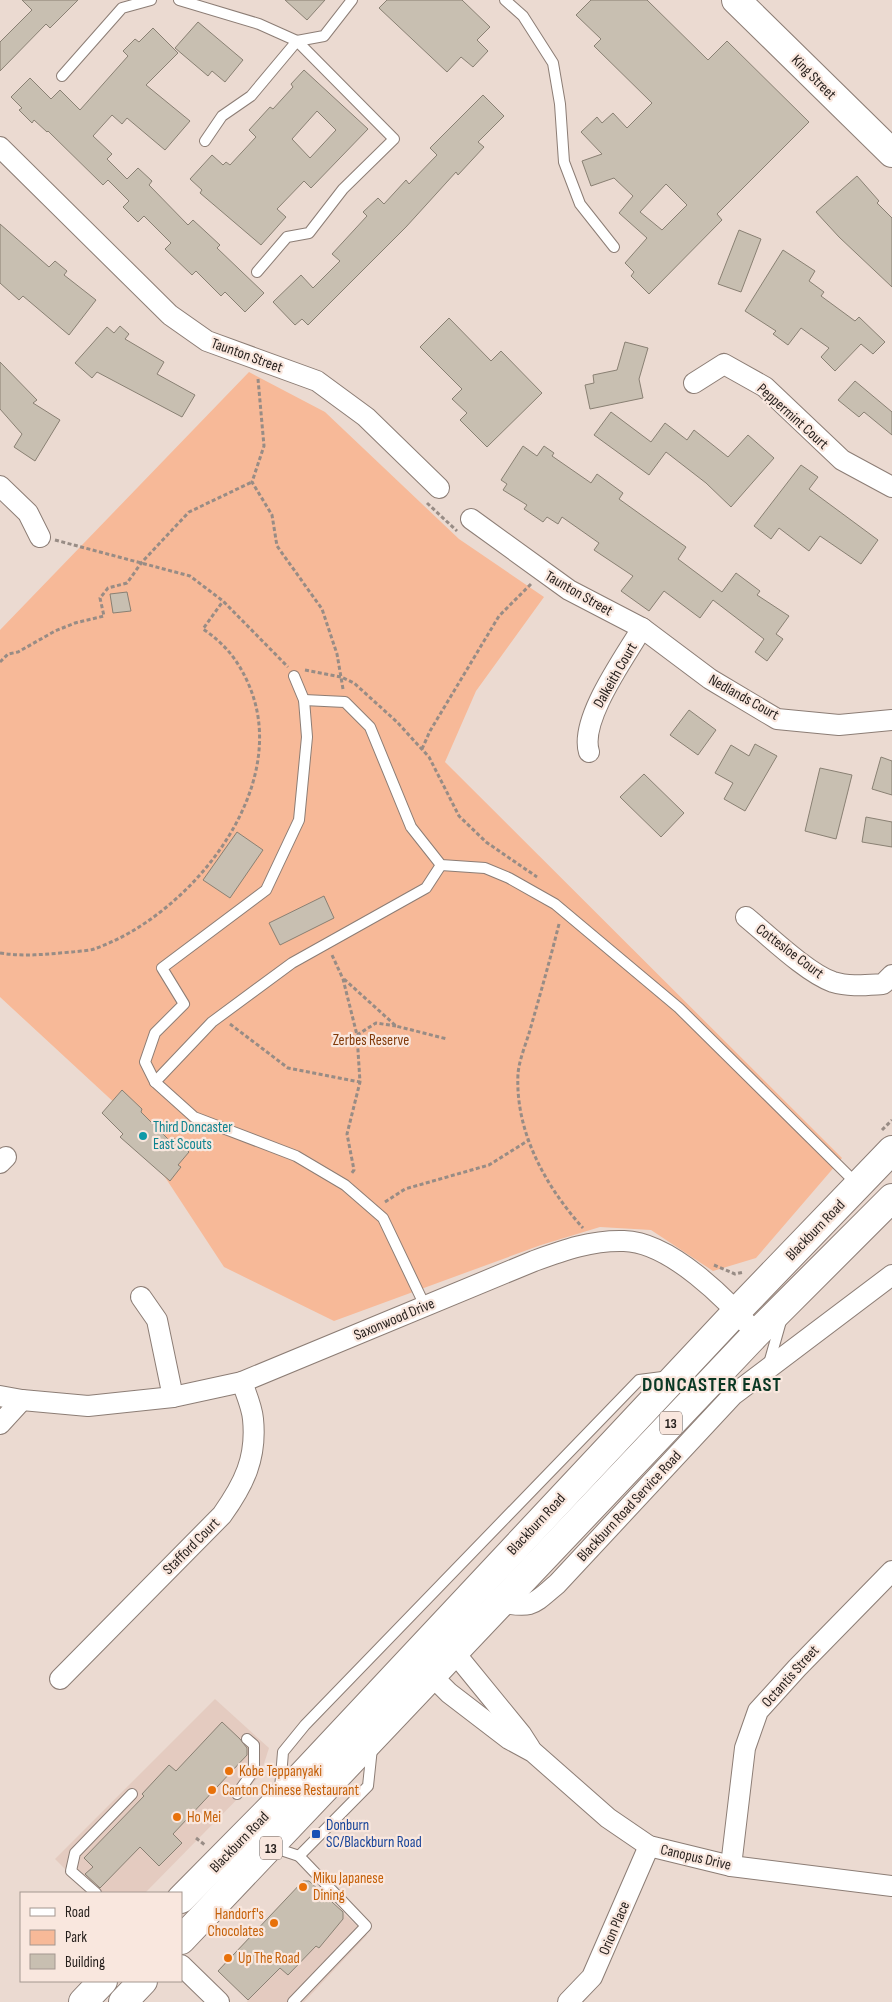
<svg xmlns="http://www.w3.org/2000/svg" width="892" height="2002" font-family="'Sofia Sans Condensed',sans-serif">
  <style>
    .built { fill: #e4cbc0 }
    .green { fill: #f7b998 }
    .building { fill: #c8bfb1; stroke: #898073; fill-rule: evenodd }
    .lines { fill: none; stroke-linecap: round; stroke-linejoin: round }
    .service-casing { stroke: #8c7d75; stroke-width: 12 }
    .minor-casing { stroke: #8c7d75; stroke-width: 22 }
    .secondary-casing { stroke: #8c7d75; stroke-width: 30 }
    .primary-casing { stroke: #8c7d75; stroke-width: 30 }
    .path { stroke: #988c85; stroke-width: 3; stroke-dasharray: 4 2.5; stroke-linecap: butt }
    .service { stroke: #fff; stroke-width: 10 }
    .minor { stroke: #fff; stroke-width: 20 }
    .secondary { stroke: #fff; stroke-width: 28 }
    .primary { stroke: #fff; stroke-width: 28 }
    .culture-dot { fill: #0f9aa8; stroke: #f9e7de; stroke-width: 2 }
    .food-dot { fill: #e8710a; stroke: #f9e7de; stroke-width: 2 }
    .transit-dot { fill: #1a4fb4; stroke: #f9e7de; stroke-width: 2 }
    .labels { text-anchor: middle; stroke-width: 4.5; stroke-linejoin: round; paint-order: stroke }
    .shield { fill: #f9e7de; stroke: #655b56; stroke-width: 1 }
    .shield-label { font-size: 14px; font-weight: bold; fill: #251f1c }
    .street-label { font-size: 15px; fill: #251f1c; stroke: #f9e7de }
    .park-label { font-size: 15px; fill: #823b0b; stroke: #f9e7de }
    .culture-label { font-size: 15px; fill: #0d838f; stroke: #f9e7de; text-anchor: start }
    .food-label { font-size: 15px; fill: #c56008; stroke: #f9e7de; text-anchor: start }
    .transit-label { font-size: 15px; fill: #164399; stroke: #f9e7de; text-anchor: start }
    .district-label { font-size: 20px; font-weight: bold; letter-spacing: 1px; fill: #0a3824; stroke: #f9e7de }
  </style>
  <rect width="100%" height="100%" fill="#ebdad1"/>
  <g class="built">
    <polygon points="215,1699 269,1748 260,1776 145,1893 89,1893 55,1859"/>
    <polygon points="303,1881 309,1881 367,1935 304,2002 247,2002 248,2000 220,1973 220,1968"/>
  </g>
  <polygon class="green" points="249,372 325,412 459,539 544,597 476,691 445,762 842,1158 756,1258 713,1271 651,1230 600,1227 541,1245 334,1321 224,1267 119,1107 0,997 0,630"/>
  <g class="building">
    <polygon points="22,0 78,0 50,28 46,24 0,71 0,42 32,10"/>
    <polygon points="285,0 325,0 307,20"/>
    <polygon points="387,0 462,0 490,27 477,40 488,51 473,67 461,57 447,72 379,8"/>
    <path d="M591,0H647L708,60L727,41L809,122L717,214L722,220L649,294L631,276L634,272L625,263L647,238L619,213L633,196L614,178L591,186L582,161L602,154L581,132L597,117L602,123L613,113L627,128L652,103L594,46L601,39L576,15ZM666,184L687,205L662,230L640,212Z"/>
    <polygon points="198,22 243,60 225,82 212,71 208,76 175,48"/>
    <polygon points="153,28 178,53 146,85 190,121 165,150 127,118 122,124 112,115 93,136 112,154 107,159 127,179 138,168 152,181 149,185 188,225 193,220 220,245 217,248 264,293 245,312 225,292 221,296 196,271 192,275 165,249 171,243 144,216 138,222 123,207 129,201 108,180 103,185 48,131 47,132 34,120 32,123 19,110 22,108 11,97 30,78 51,99 60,90 80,110 128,56 123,51 135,39 139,42"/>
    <path d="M304,70L368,129L311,188L304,181L277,209L286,217L261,245L200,193L202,190L190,179L212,155L223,165L226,162L230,165L256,137L249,130L270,107L273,109L293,87L291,84ZM317,111L336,130L310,158L292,139Z"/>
    <polygon points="483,95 504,116 478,142 484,147 458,175 456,172 406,227 308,325 302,319 295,325 273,302 301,275 313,288 340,261 332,254 367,216 363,212 378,198 384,204 406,180 409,184 437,155 430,148"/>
    <polygon points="857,176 879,201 877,203 892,218 892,287 839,237 816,212"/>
    <polygon points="0,224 49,267 55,261 67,271 64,275 96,300 69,335 23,296 19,300 0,283"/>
    <polygon points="739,230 761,239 741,292 718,284"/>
    <polygon points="783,250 815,271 809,281 824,292 821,296 855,321 859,317 885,342 873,354 861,344 835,371 821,357 829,348 801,328 788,345 773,334 776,331 745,311"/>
    <polygon points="449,318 491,361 501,351 542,393 487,447 460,420 467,413 452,399 462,389 420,347"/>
    <polygon points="120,326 129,334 125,339 164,362 157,374 195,395 182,417 97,372 92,378 75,363 107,327 114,333"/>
    <polygon points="625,342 648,348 639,379 643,398 590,409 585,385 594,383 593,375 617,370"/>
    <polygon points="0,362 37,400 33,403 60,420 35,461 14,447 22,434 0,409"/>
    <polygon points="855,381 892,412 892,435 864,412 859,417 838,400"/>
    <polygon points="611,412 651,442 665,423 687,440 694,430 728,457 748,435 774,458 731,507 706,483 666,452 649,475 594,435"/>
    <polygon points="523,446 537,456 544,446 554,453 552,456 591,483 597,474 623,493 619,499 686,547 678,559 722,592 736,573 760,591 757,595 789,616 776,634 783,639 767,661 755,652 764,639 713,600 700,618 664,591 649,611 621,591 633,576 594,550 599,543 562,517 558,524 547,517 543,522 524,509 527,505 503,490 507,484 501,480"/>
    <polygon points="801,465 818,477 809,489 878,540 861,564 820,536 809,551 779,528 771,539 754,526"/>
    <polygon points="127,592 131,611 113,613 110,594"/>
    <polygon points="689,710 716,730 698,755 670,735"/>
    <polygon points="755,744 777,756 745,811 724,799 733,783 715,773 731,745 749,756"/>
    <polygon points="881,757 892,761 892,795 872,789"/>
    <polygon points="820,768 852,775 836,839 805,831"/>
    <polygon points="644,774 684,813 661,837 620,797"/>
    <polygon points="866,817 892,822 892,847 862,842"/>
    <polygon points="237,832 263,850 230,898 203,880"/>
    <polygon points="324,896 334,918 280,945 269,923"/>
    <polygon points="122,1090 142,1109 141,1112 171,1142 174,1138 189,1152 178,1165 181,1167 170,1181 120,1137 123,1134 102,1113"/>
    <polygon points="222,1722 240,1739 247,1748 247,1755 173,1834 182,1843 159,1866 140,1847 100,1888 85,1874 93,1867 84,1858 144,1796 142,1794 169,1765 176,1771"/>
    <polygon points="303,1881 309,1881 343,1912 343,1919 319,1948 316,1946 288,1975 280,1968 248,2000 218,1971"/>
  </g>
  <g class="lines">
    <g class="service-casing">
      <g id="service">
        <polyline points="179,0 259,24 297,41 394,139 343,189 309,233 287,237 257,272"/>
        <polyline points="505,0 523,16 553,63 560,104 564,162 580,204 614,247"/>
        <polyline points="62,76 122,8 151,0"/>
        <polyline points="205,141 222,116 251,96 297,41 324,36 352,0"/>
        <polyline points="294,676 304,700 307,737 299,820 266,890 162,968 184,1004 155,1033 145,1062 155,1082 194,1117 296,1156 345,1185 383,1218 425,1306"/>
        <polyline points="304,700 345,702 370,727 411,827 441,865 485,868 509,878 555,904 679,1008 858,1185"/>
        <polyline points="155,1082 212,1022 292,963 426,888 441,865"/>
        <polyline points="768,1367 781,1321"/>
        <polyline points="280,1789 283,1752 305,1725 639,1380 670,1376"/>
        <polyline points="237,1794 254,1770 254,1745 247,1739"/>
        <polyline points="272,1847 299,1856 368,1786 372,1748"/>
        <polyline points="96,1893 71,1871 75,1853 132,1794"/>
        <polyline points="293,2002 366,1926 299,1856"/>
      </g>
    </g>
    <g class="minor-casing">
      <g id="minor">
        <polyline points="0,147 170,315 207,341 317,381 366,417 439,488"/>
        <polyline points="694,383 724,364 765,387 842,460 892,487"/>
        <polyline points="0,486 28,513 40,537"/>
        <polyline points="471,519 569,590 642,628 710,679 777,719 839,725 892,720"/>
        <path d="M589,752C579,720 625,657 642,628"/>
        <path d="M746,917C768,935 807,973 833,982C849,987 866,985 883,984L892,975"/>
        <polyline points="0,1163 6,1157"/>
        <polyline points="141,1297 157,1320 173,1397"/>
        <path d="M0,1396L22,1400L88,1406L173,1397L242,1382L534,1261C564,1250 592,1240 624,1241C670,1242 728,1300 756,1334"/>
        <polyline points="0,1424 22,1400"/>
        <path d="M500,1602C533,1609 533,1604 557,1584L733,1395L892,1275"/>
        <polyline points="441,1648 454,1652 521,1734 530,1748"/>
        <polyline points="426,1665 432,1676 449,1693 509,1739 533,1752 608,1818 649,1846 731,1866 892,1886"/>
        <path d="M60,1679L222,1515C244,1484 257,1458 253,1419C252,1407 246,1394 242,1382"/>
        <polyline points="731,1866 745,1748 758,1711 797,1668 892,1571"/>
        <polyline points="181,1965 219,2002"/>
        <polyline points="568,2002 592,1977 649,1846"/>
      </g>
    </g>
    <g class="secondary-casing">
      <polyline id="secondary" points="736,0 892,153"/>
    </g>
    <g class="primary-casing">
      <g id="primary">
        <polyline points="181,1899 279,1800 737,1311 892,1150"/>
        <polyline points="181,1940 756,1334 892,1198"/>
        <polyline points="83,2002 103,1981"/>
        <polyline points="123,2002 143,1981"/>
      </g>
    </g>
    <g class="path">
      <polyline points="258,379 264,446 252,482 272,515 277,546 322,609 337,654 343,689"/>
      <polyline points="427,503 457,531"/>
      <polyline points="55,540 190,576 223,601 288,667"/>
      <polyline points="0,662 8,654 18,652 55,631 75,623 104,616 100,598 108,588 127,583 142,562 189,512 252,482"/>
      <polyline points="305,670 341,677 354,683 397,722 429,757 459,816 486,842 537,877"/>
      <polyline points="422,749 430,731 499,616 531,584"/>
      <path d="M559,924C550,960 540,995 530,1030C526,1044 519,1060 518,1074C515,1132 546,1187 583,1228"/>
      <path d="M0,953C25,957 47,954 72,952C79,951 88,951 94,949C190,916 295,787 248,683C238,660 224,643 203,629L223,601"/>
      <polyline points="332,955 343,979 357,1035 360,1082 347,1134 354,1170 351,1174"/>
      <polyline points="344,979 396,1026 447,1039"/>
      <polyline points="230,1024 288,1068 360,1082"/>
      <polyline points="357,1035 376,1023 396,1026"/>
      <polyline points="882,1130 892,1120"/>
      <polyline points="385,1202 405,1189 489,1165 529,1140"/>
      <polyline points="714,1265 735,1274 744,1272"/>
      <polyline points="196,1838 205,1845"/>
    </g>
    <use href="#service" class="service"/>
    <use href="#minor" class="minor"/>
    <use href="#secondary" class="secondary"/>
    <use href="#primary" class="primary"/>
  </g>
  <circle class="culture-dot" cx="143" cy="1136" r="5"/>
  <g class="food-dot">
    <circle cx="229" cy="1771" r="5"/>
    <circle cx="212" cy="1790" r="5"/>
    <circle cx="177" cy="1817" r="5"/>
    <circle cx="303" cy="1887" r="5"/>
    <circle cx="274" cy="1923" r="5"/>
    <circle cx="228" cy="1958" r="5"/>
  </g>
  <rect class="transit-dot" x="311" y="1829" width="10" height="10" rx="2.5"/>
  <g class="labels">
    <g class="shield">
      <rect x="660" y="1411.5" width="22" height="23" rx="4"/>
      <rect x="260" y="1836.5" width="22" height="23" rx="4"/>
    </g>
    <g class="shield-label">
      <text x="671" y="1428">13</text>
      <text x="271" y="1853">13</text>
    </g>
    <g class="street-label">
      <text transform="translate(814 77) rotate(45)" y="5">King Street</text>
      <text transform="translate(247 355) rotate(20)" y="5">Taunton Street</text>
      <text transform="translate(793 416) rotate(42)" y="5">Peppermint Court</text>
      <text transform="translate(579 593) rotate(30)" y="5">Taunton Street</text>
      <text transform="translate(615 675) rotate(-60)" y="5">Dalkeith Court</text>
      <text transform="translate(744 697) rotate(29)" y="5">Nedlands Court</text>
      <text transform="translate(790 951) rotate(37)" y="5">Cottesloe Court</text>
      <text transform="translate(815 1230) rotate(-46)" y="5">Blackburn Road</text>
      <text transform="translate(394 1319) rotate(-23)" y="5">Saxonwood Drive</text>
      <text transform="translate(629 1506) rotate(-47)" y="5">Blackburn Road Service Road</text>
      <text transform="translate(536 1524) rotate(-47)" y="5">Blackburn Road</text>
      <text transform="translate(191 1546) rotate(-45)" y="5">Stafford Court</text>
      <text transform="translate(790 1676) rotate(-48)" y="5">Octantis Street</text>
      <text transform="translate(239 1842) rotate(-46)" y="5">Blackburn Road</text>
      <text transform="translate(696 1857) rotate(13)" y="5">Canopus Drive</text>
      <text transform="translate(614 1928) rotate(-67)" y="5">Orion Place</text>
    </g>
    <g class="park-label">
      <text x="371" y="1045">Zerbes Reserve</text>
    </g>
    <g class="culture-label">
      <text x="153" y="1132">Third Doncaster<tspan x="153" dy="17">East Scouts</tspan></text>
    </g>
    <g class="food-label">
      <text x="239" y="1776">Kobe Teppanyaki</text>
      <text x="222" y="1795">Canton Chinese Restaurant</text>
      <text x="187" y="1822">Ho Mei</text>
      <text x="313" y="1883">Miku Japanese<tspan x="313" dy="17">Dining</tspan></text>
      <text x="264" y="1919" text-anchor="end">Handorf's<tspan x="264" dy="17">Chocolates</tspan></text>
      <text x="238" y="1963">Up The Road</text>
    </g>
    <g class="transit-label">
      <text x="326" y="1830">Donburn<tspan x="326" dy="17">SC/Blackburn Road</tspan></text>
    </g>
    <g class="district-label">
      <text x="712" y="1391">DONCASTER EAST</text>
    </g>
  </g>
  <rect x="20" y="1892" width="162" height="90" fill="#f9e7de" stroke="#a49790"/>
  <rect x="30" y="1908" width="25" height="8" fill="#ffffff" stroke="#a49790"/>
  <text x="65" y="1917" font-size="15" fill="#251f1c">Road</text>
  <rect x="30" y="1930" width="25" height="15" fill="#f7b998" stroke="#a49790"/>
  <text x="65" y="1942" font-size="15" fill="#251f1c">Park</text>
  <rect x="30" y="1954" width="25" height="15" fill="#c8bfb1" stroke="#a49790"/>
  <text x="65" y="1967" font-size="15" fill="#251f1c">Building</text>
</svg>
